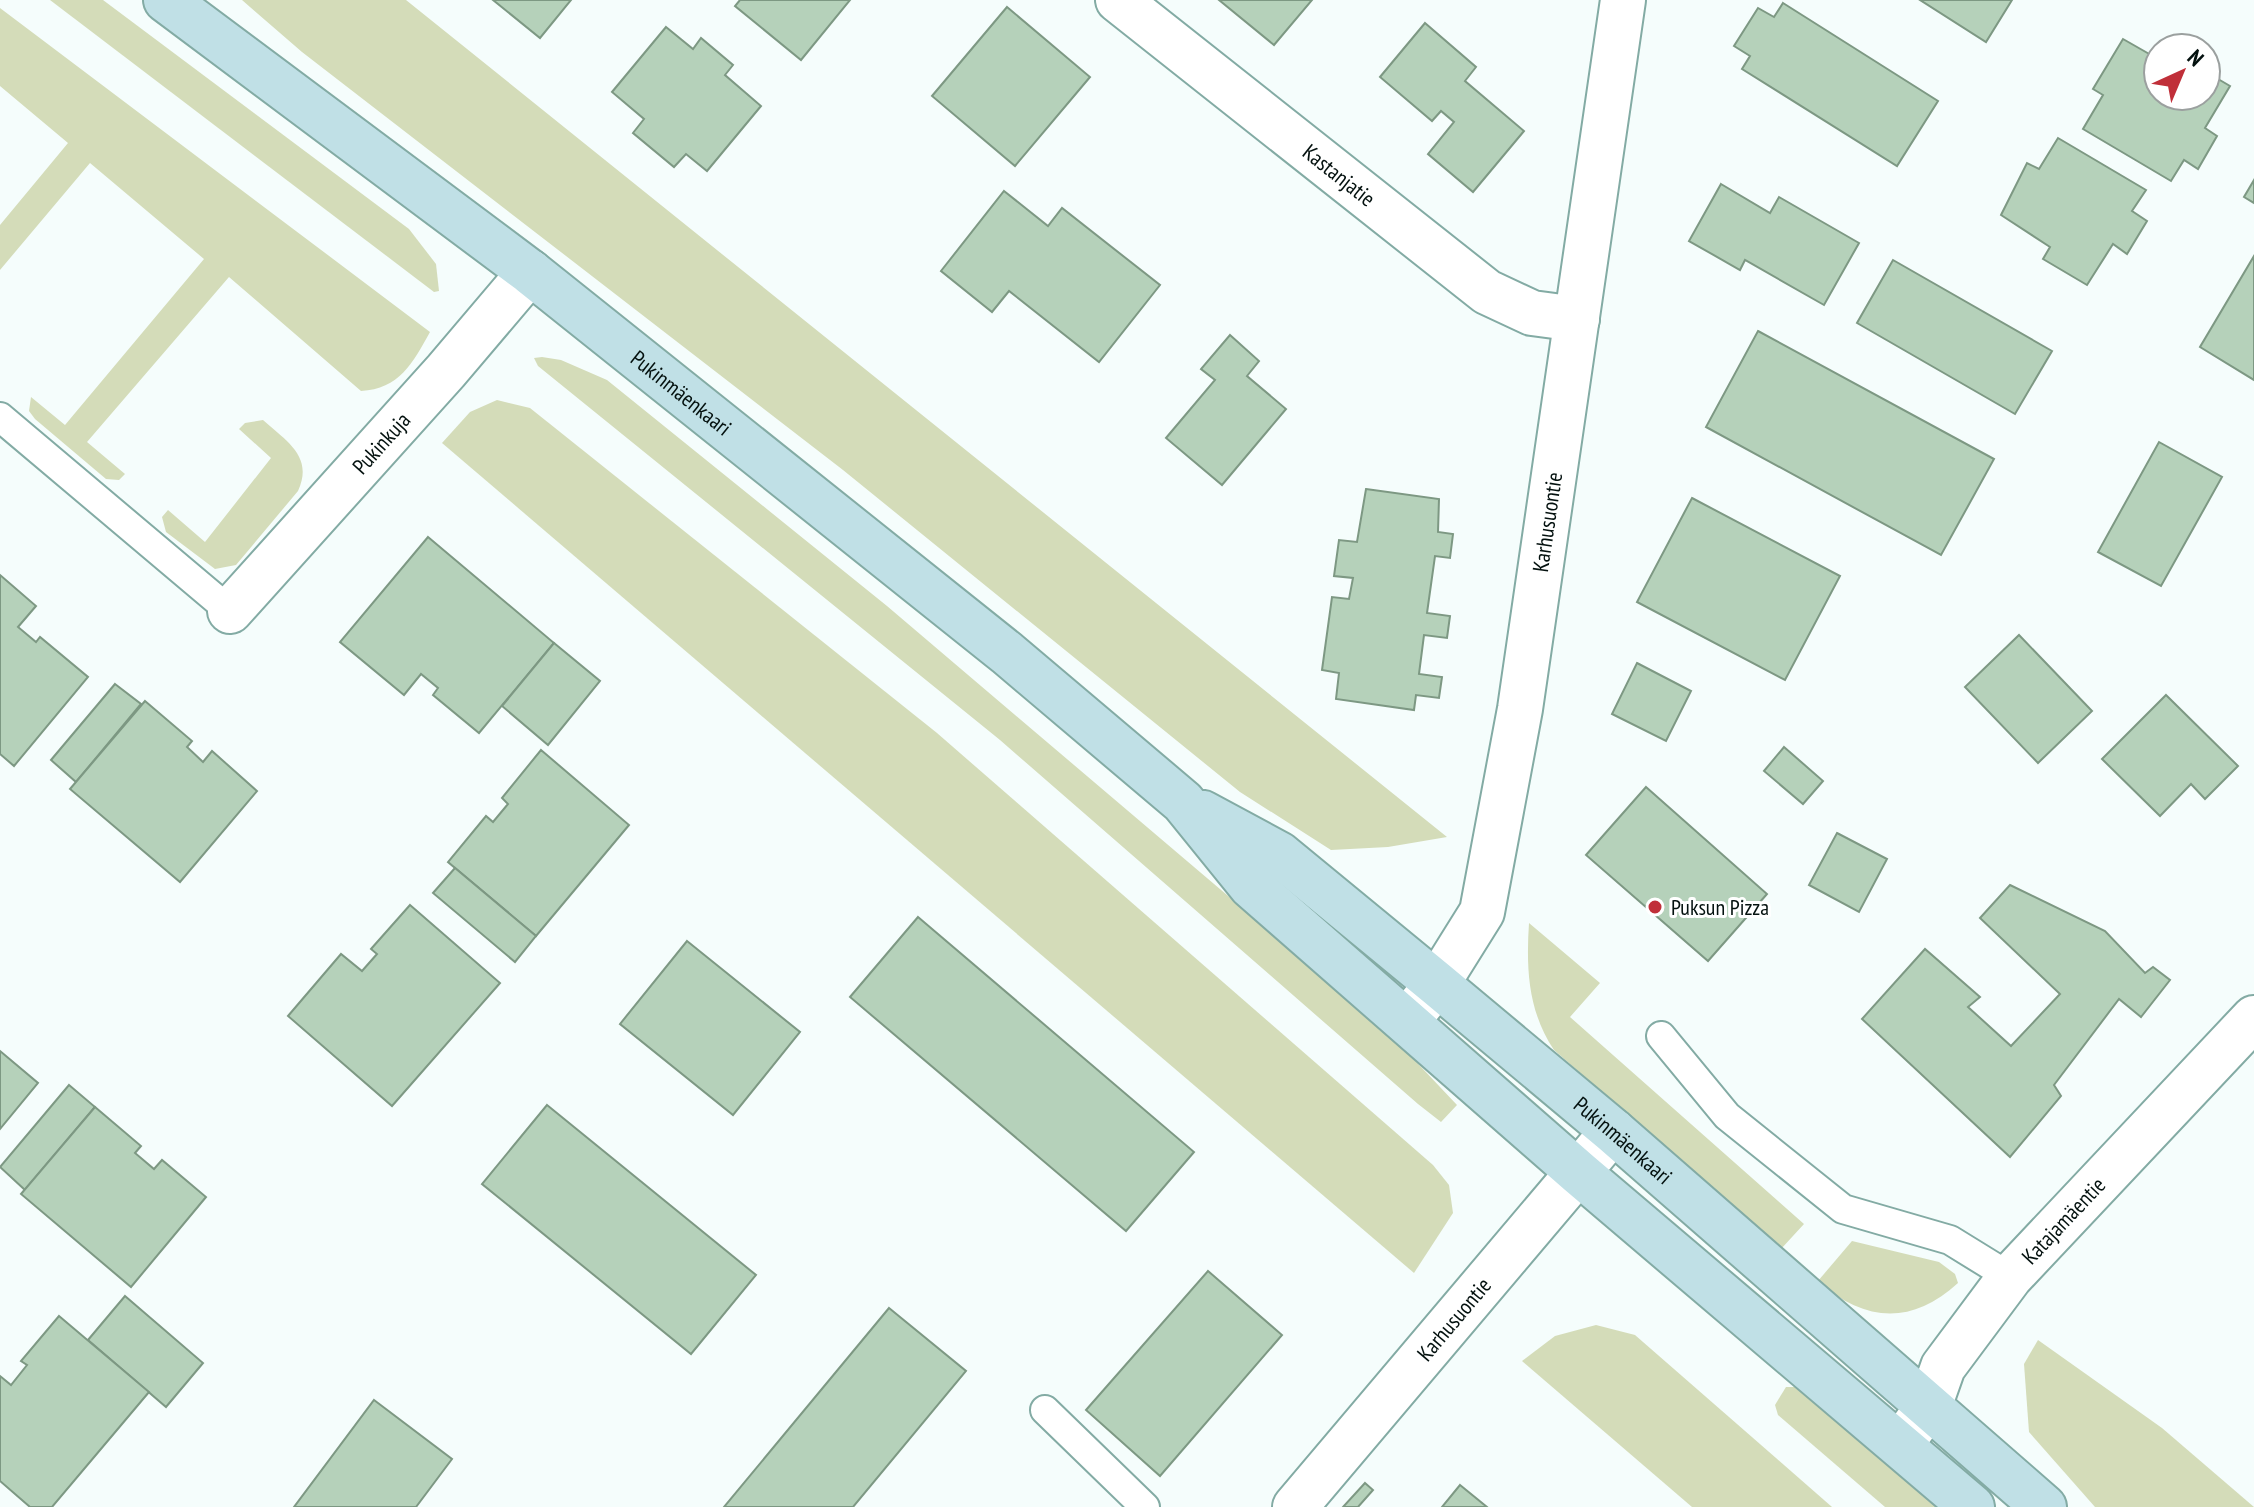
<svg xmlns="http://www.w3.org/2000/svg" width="2254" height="1507" font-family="'PT Sans Narrow',sans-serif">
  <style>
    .green { fill: #d4dcb9 }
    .building { fill: #b5d1ba; stroke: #7d9883; stroke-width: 2 }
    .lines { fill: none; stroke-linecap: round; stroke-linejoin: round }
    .service-casing { stroke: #83aba4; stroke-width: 32 }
    .minor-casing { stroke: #83aba4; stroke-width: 48 }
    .tertiary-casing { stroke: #83aba4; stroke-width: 48 }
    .secondary-casing { stroke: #83aba4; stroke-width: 48 }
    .service { stroke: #fff; stroke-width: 28 }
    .minor { stroke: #fff; stroke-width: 44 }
    .tertiary { stroke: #fff; stroke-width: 44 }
    .secondary { stroke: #c0e0e6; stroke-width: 44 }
    .poi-dot { fill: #c02f39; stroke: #fff; stroke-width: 3 }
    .labels { text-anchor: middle; stroke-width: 6; stroke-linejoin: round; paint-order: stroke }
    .street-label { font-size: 22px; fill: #04110f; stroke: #fff }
    .poi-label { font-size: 22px; fill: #04110f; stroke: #fff; text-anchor: start }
  </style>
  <rect width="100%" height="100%" fill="#f5fdfc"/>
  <g class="green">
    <polygon points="50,0 103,0 409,229 436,264 439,291 434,292"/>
    <polygon points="242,0 406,0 1447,837 1388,847 1331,850 1240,792 843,470 302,52"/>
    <path d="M0,8L430,332C413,363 399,389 361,391L229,277L87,442L125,474L119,480L106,479L35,419L29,411L31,397L65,425L204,259L90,163L0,270V225L68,143L0,86Z"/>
    <polygon points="542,357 561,360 607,380 887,606 1388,1032 1457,1105 1441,1122 1418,1104 1000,740 538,366 534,358"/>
    <polygon points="497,400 530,408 937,733 1433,1165 1449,1185 1453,1213 1414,1273 442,443 470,412"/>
    <path d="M263,420C286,441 314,456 298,491L236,565L215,569L166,532L162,517L168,510L205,542L271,458L239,429L245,423Z"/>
    <path d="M1529,923L1600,983L1570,1017L1804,1224L1781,1249L1554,1050C1528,1011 1526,969 1529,923Z"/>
    <path d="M1852,1241L1939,1262L1955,1274L1958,1283C1911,1326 1864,1322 1818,1281Z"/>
    <polygon points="1596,1325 1635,1335 1832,1507 1692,1507 1522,1361 1555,1336"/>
    <polygon points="2038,1340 2162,1428 2254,1507 2095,1507 2029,1432 2024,1364"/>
    <polygon points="1786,1387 1800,1387 1944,1507 1885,1507 1778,1415 1775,1405"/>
  </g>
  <g class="building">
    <polygon points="493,0 571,0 540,38"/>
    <polygon points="740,0 850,0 801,60 735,6"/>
    <polygon points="1219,0 1312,0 1274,45"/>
    <polygon points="1920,0 2012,0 1986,42"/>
    <polygon points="1783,3 1938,101 1897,166 1742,69 1750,56 1734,46 1758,8 1774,17"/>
    <polygon points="1007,7 1090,77 1015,166 932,96"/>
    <polygon points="1425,23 1476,67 1465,81 1524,131 1473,192 1428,154 1454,122 1441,111 1432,121 1380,77"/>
    <polygon points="666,27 693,49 701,38 733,65 725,75 761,106 707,171 686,154 674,167 633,133 644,119 612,92"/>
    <polygon points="2123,39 2158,59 2158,96 2206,96 2206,72 2230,86 2205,128 2217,136 2198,169 2184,160 2171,181 2083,129 2103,95 2093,89"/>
    <polygon points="2058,138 2146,190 2132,211 2147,221 2127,254 2113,244 2087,285 2043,259 2050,247 2001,215 2027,163 2039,169"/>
    <polygon points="2254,180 2254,203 2244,197"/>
    <polygon points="1721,184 1770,213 1779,197 1859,243 1824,305 1745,260 1740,270 1689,241"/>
    <polygon points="1004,191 1048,226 1062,208 1160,285 1099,362 1009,291 992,312 941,271"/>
    <polygon points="2254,256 2254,380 2200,347"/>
    <polygon points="1893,260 2052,351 2015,414 1857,323"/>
    <polygon points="1758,331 1994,459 1941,555 1706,427"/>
    <polygon points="1230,335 1259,361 1247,376 1286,409 1222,485 1166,438 1215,380 1201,369"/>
    <polygon points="2159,442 2222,477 2161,586 2098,552"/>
    <polygon points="1366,489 1439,499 1438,532 1453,534 1450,558 1435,556 1427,613 1450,616 1447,638 1424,635 1419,674 1442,677 1439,698 1416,695 1414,710 1336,699 1339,673 1322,670 1332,597 1349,599 1353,578 1334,576 1339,540 1357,542"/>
    <polygon points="1692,498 1840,576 1785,680 1637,602"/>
    <polygon points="428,537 554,643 479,733 433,695 438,688 421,674 404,695 340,642"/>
    <polygon points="0,575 36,606 18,627 36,642 40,637 88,677 14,766 0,754"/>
    <polygon points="2019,635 2092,711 2038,763 1965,687"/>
    <polygon points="554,643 600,681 548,745 502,706"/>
    <polygon points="1637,663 1691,691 1666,741 1612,714"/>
    <polygon points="115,684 141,704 76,782 51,760"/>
    <polygon points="2166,695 2238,766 2205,799 2191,784 2160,816 2102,759"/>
    <polygon points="145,701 192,741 187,747 203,762 212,751 257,791 180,882 70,789"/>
    <polygon points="1784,747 1823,781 1803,804 1764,771"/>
    <polygon points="541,750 629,825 536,936 448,862 486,816 493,822 508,804 502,798"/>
    <polygon points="1646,787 1767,894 1708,961 1586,855"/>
    <polygon points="1837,833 1887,859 1859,912 1809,885"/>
    <polygon points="455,868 536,936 515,962 433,893"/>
    <polygon points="2010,885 2105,931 2145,973 2153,967 2170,980 2141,1017 2119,999 2054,1085 2061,1096 2010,1157 1862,1019 1925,949 1980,997 1968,1007 2011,1046 2060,994 1980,918"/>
    <polygon points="410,905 500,983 392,1106 288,1016 341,954 362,971 377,954 371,949"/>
    <polygon points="918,917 1194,1152 1126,1231 850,997"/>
    <polygon points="687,941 800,1032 733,1115 620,1024"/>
    <polygon points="0,1051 38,1083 0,1129"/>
    <polygon points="69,1085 95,1107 25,1190 0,1167"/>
    <polygon points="547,1105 756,1275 691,1354 482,1184"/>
    <polygon points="95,1107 141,1146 135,1153 154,1169 162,1160 206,1197 131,1287 21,1194"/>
    <polygon points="1208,1271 1282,1335 1160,1476 1086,1410"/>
    <polygon points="125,1296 203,1363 166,1407 88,1340"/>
    <polygon points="889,1308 966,1371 853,1507 724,1507"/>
    <polygon points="59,1316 149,1392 52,1507 30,1507 0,1481 0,1376 11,1385 27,1365 21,1361"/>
    <polygon points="374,1400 452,1459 416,1507 294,1507"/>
    <polygon points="1365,1483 1373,1490 1358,1507 1343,1507"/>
    <polygon points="1460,1485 1487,1507 1442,1507"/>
  </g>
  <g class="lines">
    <g class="service-casing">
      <g id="service">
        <polyline points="0,417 230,611"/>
        <polyline points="1661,1036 1727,1116 1843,1209 1950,1240 2010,1277"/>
        <polyline points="1045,1410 1145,1507"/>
      </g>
    </g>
    <g class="minor-casing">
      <g id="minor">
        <path id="s1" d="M1118,0L1487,292L1532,313L1577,319"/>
        <path id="s2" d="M230,611L446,371L530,272"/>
        <path id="s3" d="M1900,1445L1930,1404L1943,1367L2010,1277L2254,1018"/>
      </g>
    </g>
    <g class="tertiary-casing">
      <g id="tertiary">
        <path id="s4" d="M1407,1021L1437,984L1482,912L1520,709L1623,0"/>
        <path id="s5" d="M1295,1507L1613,1131"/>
      </g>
    </g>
    <g class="secondary-casing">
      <g id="secondary">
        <path id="s6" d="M166,0L530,272L1007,653L1183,802L1251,886L1579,1173L1972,1507"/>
        <path id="s7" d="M1203,813L1279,854L1437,984L1613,1131L2044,1507"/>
      </g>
    </g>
    <use href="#service" class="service"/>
    <use href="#minor" class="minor"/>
    <use href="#tertiary" class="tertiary"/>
    <use href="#secondary" class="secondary"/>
  </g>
  <circle class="poi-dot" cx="1655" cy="907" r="8"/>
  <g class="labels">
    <g class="street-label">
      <text dy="8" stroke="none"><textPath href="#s1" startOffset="282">Kastanjatie</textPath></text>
      <text dy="8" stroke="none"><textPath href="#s6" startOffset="648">Pukinmäenkaari</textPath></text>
      <text dy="8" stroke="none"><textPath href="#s2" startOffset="226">Pukinkuja</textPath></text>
      <text dy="8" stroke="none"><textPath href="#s4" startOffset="528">Karhusuontie</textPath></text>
      <text dy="8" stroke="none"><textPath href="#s7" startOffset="534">Pukinmäenkaari</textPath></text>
      <text dy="8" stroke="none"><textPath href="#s3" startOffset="280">Katajamäentie</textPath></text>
      <text dy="8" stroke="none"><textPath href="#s5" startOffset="246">Karhusuontie</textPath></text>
    </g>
    <g class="poi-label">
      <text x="1671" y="915">Puksun Pizza</text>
    </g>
  </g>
  <g transform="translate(2182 72) rotate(44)"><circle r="38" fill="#ffffff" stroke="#9ba09f" stroke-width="2"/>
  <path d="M0-6L14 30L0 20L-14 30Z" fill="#c02f39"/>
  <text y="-12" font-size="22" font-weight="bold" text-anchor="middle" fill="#04110f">N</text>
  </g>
</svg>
